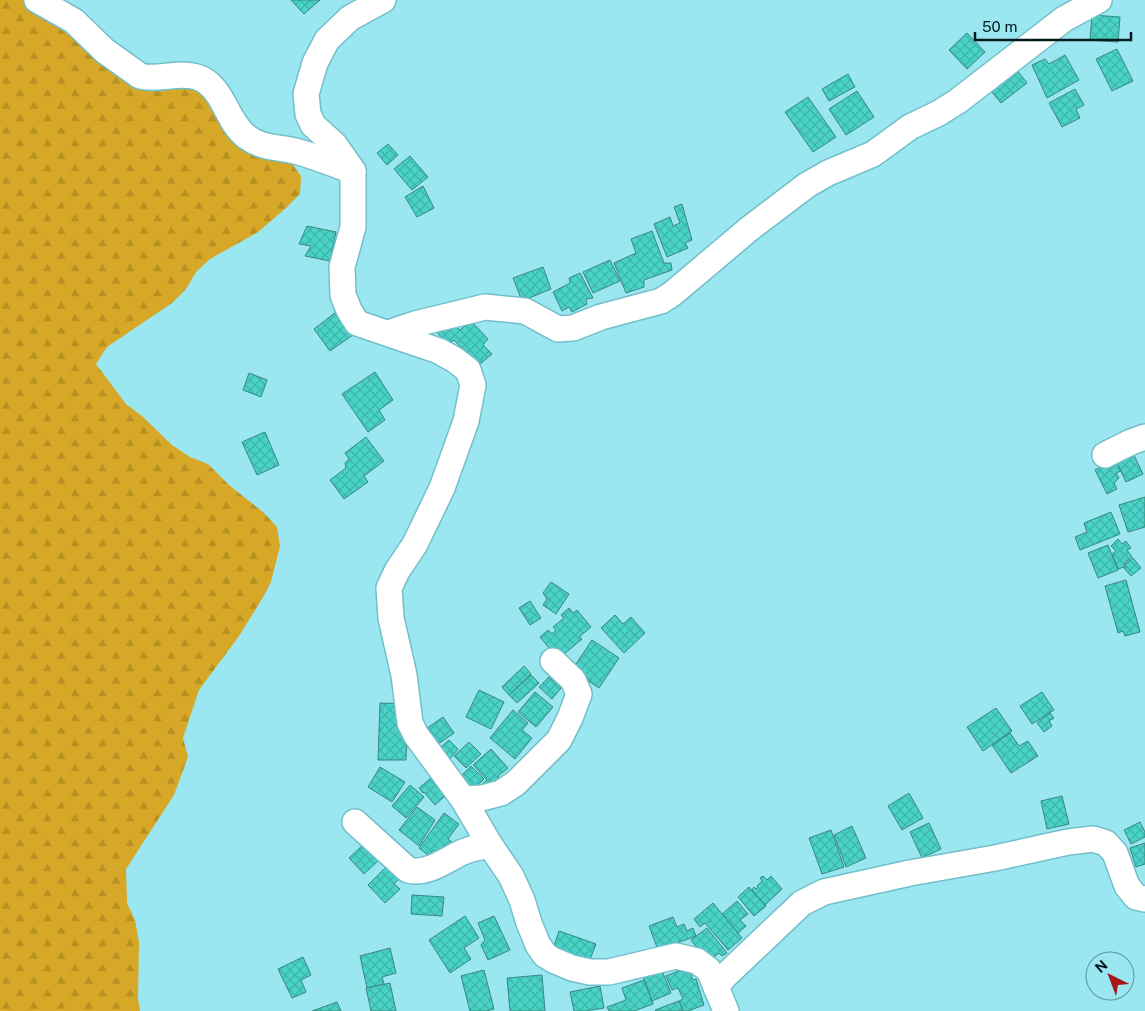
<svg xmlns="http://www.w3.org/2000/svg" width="1145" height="1011" font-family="'Public Sans',sans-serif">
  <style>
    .forest { fill: url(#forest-firs) }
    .building { fill: url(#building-cross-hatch); stroke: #3a877f }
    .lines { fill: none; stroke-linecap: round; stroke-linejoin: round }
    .minor-casing { stroke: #73bfc9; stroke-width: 28 }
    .minor { stroke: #fff; stroke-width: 25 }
  </style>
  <defs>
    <pattern id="forest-firs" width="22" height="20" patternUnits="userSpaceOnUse" patternTransform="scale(1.25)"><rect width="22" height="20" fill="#d7a827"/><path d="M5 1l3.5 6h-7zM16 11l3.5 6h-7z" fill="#b79022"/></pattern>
    <pattern id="building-cross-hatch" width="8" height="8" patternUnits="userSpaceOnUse" patternTransform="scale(1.25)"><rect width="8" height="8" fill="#49d3c6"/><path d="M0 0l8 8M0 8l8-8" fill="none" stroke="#3eb5aa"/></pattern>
  </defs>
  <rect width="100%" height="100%" fill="#9ae7f1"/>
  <polygon class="forest" points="0,0 26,0 47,19 137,85 200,87 287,157 301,176 300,194 286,208 258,232 210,259 196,272 186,289 172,303 107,347 96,364 126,404 142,416 172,445 190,457 208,464 229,485 264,513 277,527 280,546 271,582 262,599 239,636 199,690 183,738 188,757 174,795 126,869 127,903 135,920 139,942 138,999 140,1011 0,1011"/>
  <g class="building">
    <polygon points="291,0 320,0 304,14"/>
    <polygon points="1092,15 1120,17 1118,42 1090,40"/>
    <polygon points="967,33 985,52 967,69 949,50"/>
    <polygon points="1117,49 1133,81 1112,91 1096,59"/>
    <polygon points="1065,55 1079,80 1047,98 1032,65 1045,59 1049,64"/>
    <polygon points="1013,65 1027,83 1001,103 987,86"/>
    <polygon points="848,74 855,87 829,101 822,89"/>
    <polygon points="1075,89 1084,105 1076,109 1080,118 1062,127 1049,103"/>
    <polygon points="857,91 874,117 846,135 829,109"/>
    <polygon points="808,97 836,137 813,152 785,112"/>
    <polygon points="388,144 398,155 387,165 377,153"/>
    <polygon points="410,156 428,177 412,190 394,169"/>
    <polygon points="423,186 434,208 417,217 405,197"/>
    <polygon points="682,204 692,240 685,243 688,248 667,257 654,224 670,217 673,226 680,223 674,207"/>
    <polygon points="307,226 336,232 330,261 305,256 311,246 299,244"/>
    <polygon points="652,231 664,263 671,263 672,270 644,280 644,287 626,293 614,263 636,253 631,239"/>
    <polygon points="610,260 620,281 593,293 583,272"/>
    <polygon points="543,267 551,289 522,301 513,278"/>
    <polygon points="580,273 593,298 586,299 587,304 572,312 569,307 562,311 553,292 570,283 569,278"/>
    <polygon points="340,309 357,332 330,351 314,329"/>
    <polygon points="448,320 460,330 471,321 488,339 483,345 492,354 473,370 468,355 454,340 447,345 437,332"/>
    <polygon points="375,372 393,400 379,410 385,420 368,432 342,394"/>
    <polygon points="249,373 267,380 261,397 243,390"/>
    <polygon points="265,432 279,465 257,475 242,442"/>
    <polygon points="366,437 384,461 364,476 368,482 344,499 330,480 346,468 345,463 349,459 345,453"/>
    <polygon points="1132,451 1143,474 1126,482 1115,459"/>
    <polygon points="1115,459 1121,471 1116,473 1119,478 1114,483 1117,489 1107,494 1095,470"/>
    <polygon points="1145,497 1145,527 1128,532 1119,505"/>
    <polygon points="1111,512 1120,534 1080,550 1075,537 1087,532 1084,523"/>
    <polygon points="1118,539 1122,544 1126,541 1131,548 1127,550 1132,557 1124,563 1124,567 1118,569 1112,554 1116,551 1111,546"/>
    <polygon points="1108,545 1118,570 1098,578 1088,553"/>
    <polygon points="1133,558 1141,568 1131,576 1124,568 1126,567 1125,564"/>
    <polygon points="1126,580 1140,632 1125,636 1123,631 1118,633 1105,586"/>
    <polygon points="551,582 569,594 556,614 543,605 547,599 543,593"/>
    <polygon points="530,601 541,618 530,625 519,608"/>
    <polygon points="569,608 573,613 577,610 591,627 579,637 582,639 558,659 540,637 548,630 552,634 556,630 553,627 564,618 561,615"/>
    <polygon points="615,615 623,624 631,617 645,633 624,653 601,628"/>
    <polygon points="592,640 619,658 599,688 572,670"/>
    <polygon points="524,666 531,674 509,695 502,687"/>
    <polygon points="531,675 539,683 517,703 509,695"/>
    <polygon points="549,677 561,688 552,699 539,687"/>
    <polygon points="479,690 504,702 491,729 466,717"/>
    <polygon points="535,692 553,707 536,727 518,712"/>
    <polygon points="1042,692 1054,710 1032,724 1020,706"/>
    <polygon points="380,703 408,704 406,760 378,760"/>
    <polygon points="996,708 1012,731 983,751 967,727"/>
    <polygon points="513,710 528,723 522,730 532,738 515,759 490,738"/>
    <polygon points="1050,713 1054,718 1049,721 1052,726 1044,732 1037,723"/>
    <polygon points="443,717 454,733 437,745 426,729"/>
    <polygon points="1010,733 1019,746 1028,741 1038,756 1011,773 992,745"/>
    <polygon points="449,740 458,749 449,760 439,749"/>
    <polygon points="469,742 481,754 466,768 454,756"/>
    <polygon points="491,749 508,768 498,776 500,779 489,792 482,784 487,780 473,765"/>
    <polygon points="471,766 484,779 471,792 458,779"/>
    <polygon points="380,767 405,782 392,802 368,787"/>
    <polygon points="431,778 446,795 435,805 424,792 423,793 419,788"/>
    <polygon points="410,785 424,797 406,818 392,806"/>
    <polygon points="909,793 923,818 902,830 888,806"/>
    <polygon points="1062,796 1069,824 1047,829 1041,801"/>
    <polygon points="417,807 435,820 419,846 399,830"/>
    <polygon points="444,813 459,824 448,839 457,846 447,860 433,850 429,856 419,848"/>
    <polygon points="1140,822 1145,832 1145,837 1131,844 1124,830"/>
    <polygon points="929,823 941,849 922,858 910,832"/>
    <polygon points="852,826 866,858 846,867 834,835"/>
    <polygon points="831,830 844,867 822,874 809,838"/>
    <polygon points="365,843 380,859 364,874 349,858"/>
    <polygon points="1145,843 1145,864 1136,867 1130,848"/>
    <polygon points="389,864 401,877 394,884 400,889 385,903 368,885"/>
    <polygon points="763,876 767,880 771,876 782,889 765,905 752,890 754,887 756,889 758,887 757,886 762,881 760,878"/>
    <polygon points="749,887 766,906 754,916 738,897"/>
    <polygon points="412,895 444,897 442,916 411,914"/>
    <polygon points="737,901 748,914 740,920 746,926 738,933 722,914"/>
    <polygon points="713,903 742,938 728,950 705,923 700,927 694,919"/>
    <polygon points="465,916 479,938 464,948 471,959 450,973 429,940"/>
    <polygon points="494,916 510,950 488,960 481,945 485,940 478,923"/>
    <polygon points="673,917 677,927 684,924 687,931 693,928 696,936 658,950 649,926"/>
    <polygon points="707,928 727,953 722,956 719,953 708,962 691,940"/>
    <polygon points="559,931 596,944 589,962 553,949"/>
    <polygon points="390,948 396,973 382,977 384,984 367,988 360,956"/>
    <polygon points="303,957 311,975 301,980 306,992 292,998 278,969"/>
    <polygon points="688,967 693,980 696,979 704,1005 688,1011 683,1011 679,1001 683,999 678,988 672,990 666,976"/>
    <polygon points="661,968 671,993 652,1001 643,976"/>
    <polygon points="484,970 494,1009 486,1011 470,1011 461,976"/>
    <polygon points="542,975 545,1011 510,1011 507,978"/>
    <polygon points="644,980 653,1004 634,1011 609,1011 607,1007 626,1000 622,988"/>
    <polygon points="390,983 396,1011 371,1011 366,988"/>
    <polygon points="600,986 604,1008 585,1011 574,1011 570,992"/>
    <polygon points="679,1001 683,1011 656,1011 655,1010"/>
    <polygon points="337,1002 341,1011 312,1011"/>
  </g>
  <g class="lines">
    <g class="minor-casing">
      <g id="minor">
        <path d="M37,0L74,21L105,51L140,76C158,81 178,71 197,77C224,86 226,122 247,137C261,148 279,147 295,151C314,156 333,164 353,171"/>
        <polyline points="383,0 350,18 327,40 315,63 306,94 308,114 313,125 335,145 353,171 353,227 342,267 343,295 349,310 357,323 439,351 455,360 468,370 473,385 466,421 442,488 415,544 397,571 389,588 391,618 404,675 410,723 416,735 463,799 490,845 511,876 522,900 529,923 538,945 545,955 553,960 572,968 590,972 609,972 676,956 697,961 709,970 726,1011"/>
        <polyline points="388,333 415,324 485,307 525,311 558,329 573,328 601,317 661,301 672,294 749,229 807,185 828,173 873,154 910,127 939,113 958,101 1064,19 1099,0"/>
        <polyline points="1105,455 1131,442 1145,437"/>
        <polyline points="463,799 482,798 501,793 516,783 559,740 570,718 579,694 573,680 553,661"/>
        <path d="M355,822L408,870C428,875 445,860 463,852C472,848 481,847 490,845"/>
        <polyline points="716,987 724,977 802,903 824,892 910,873 995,858 1068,842 1093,839 1106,843 1115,853 1127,886 1136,897 1145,899"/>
      </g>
    </g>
    <use href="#minor" class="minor"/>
  </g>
  <g transform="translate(1110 976) rotate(318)"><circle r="24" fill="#9ae7f1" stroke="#5c959d"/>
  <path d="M0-4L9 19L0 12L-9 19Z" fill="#a9151b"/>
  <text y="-8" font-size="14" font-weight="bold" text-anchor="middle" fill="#001a1e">N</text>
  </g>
  <path d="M975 32v8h156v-8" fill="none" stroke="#001a1e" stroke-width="2.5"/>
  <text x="982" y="32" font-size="15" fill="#001a1e" stroke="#9ae7f1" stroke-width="4" paint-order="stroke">50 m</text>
</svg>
